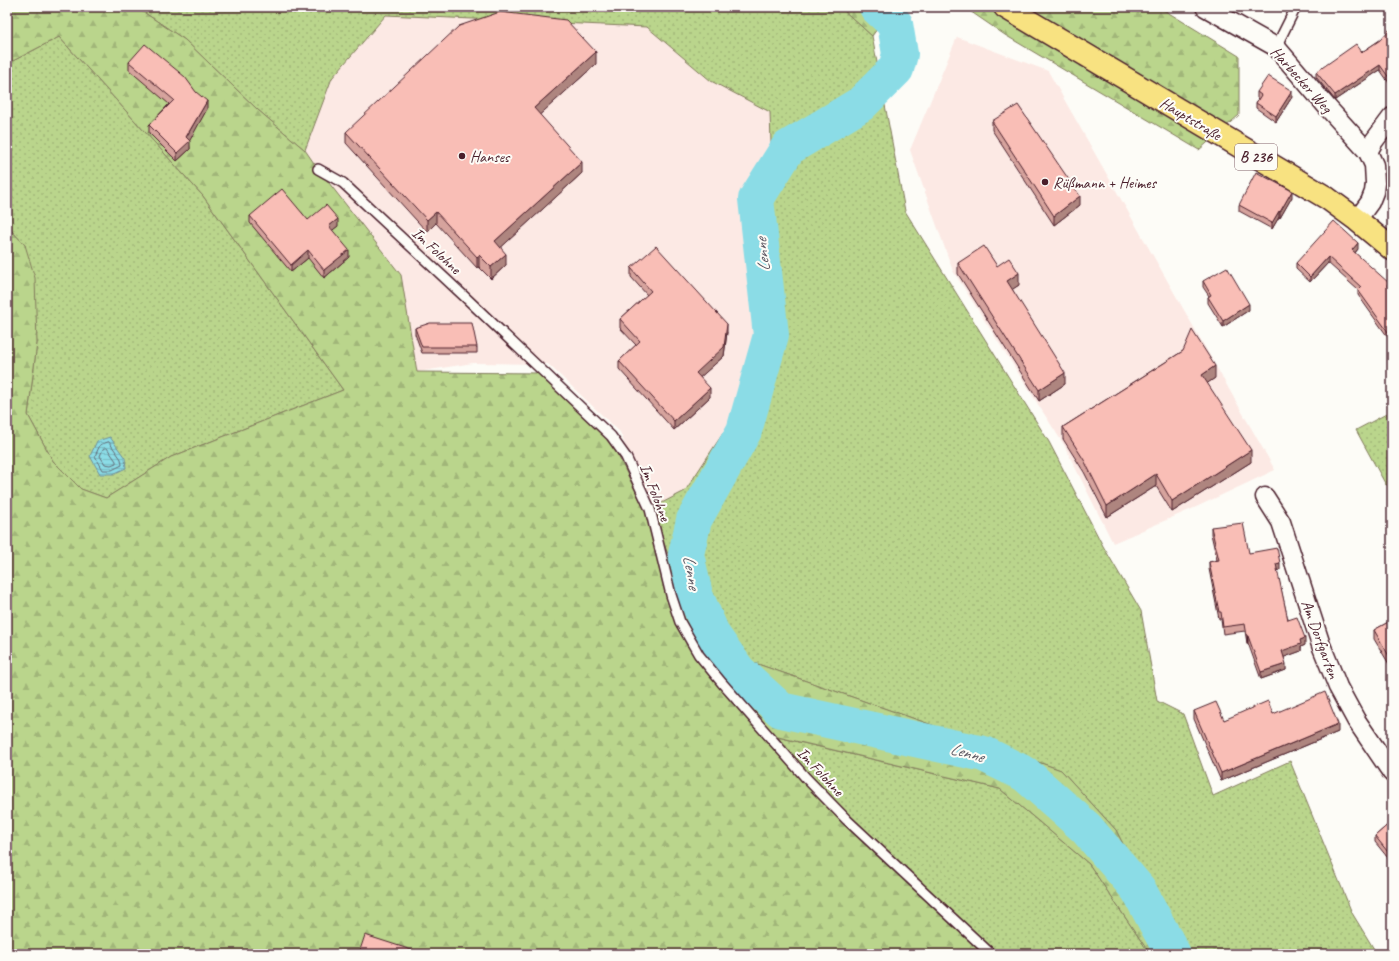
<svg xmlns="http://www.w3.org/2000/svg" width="1399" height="961" font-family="Caveat,sans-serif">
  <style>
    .built { fill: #fce9e4 }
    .grass { fill: url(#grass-dots); stroke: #827a5c }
    .forest { fill: url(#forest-firs); stroke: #827a5c }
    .water { fill: url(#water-rules); stroke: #71909b }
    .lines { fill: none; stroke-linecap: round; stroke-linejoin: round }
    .shore { stroke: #646b76; stroke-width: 1 }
    .river { stroke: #8bdce6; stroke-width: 36 }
    .lane-casing { stroke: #4a1f2b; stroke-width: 12 }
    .street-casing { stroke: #4a1f2b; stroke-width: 21 }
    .primary-casing { stroke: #4a1f2b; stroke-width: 25 }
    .lane { stroke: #fdfcf7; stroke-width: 9 }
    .street { stroke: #fdfcf7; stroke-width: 18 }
    .primary { stroke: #f8e281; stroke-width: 22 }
    .wall { fill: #d6a39d; stroke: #4a1f2b }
    .shaded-wall { fill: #ae857f; stroke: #4a1f2b }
    .building { fill: #f9beb6; stroke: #4a1f2b }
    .poi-dot { fill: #4a1f2b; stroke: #fdfcf7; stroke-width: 1.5 }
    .labels { text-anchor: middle; stroke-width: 4; stroke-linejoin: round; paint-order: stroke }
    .shield { fill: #fdfcf7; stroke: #806168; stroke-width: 1 }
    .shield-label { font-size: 15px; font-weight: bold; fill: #4a1f2b }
    .street-label { font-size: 16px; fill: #4a1f2b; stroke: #fdfcf7 }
    .poi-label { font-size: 16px; fill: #4a1f2b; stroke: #fdfcf7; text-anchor: start }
    .water-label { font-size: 17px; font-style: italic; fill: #5e5863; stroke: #fdfcf7 }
  </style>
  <defs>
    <pattern id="grass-dots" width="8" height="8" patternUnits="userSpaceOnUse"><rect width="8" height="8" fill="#bad58c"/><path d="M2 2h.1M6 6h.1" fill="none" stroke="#a1b679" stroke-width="1.8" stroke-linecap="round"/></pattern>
    <pattern id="forest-firs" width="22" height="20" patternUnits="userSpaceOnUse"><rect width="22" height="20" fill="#bad58c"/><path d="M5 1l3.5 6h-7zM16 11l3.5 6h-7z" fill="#a1b679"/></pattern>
    <pattern id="water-rules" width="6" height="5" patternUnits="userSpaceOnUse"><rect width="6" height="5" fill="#8bdce6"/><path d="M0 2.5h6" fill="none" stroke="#79bcc5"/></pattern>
  </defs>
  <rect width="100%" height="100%" fill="#fdfcf7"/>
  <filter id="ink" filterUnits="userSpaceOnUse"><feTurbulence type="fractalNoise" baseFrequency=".025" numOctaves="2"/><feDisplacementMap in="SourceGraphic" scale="8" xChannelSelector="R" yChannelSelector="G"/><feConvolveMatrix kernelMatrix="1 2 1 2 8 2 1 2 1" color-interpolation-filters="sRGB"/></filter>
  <g filter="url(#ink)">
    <g class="built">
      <polygon points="386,15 647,27 711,81 770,112 773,206 781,345 685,491 650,509 620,432 548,364 473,363 417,372 401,275 318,169 305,150 332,78"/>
      <polygon points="957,37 1048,71 1275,470 1194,508 1113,543 1064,445 953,271 910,150"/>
    </g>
    <g class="grass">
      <polygon points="136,7 840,7 872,36 905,211 1049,442 1103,546 1141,611 1157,701 1183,714 1213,796 1290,761 1352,913 1377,954 1177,954 1116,830 1061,770 749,661 676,574 650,509 685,491 781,345 773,206 770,112 711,81 647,27 386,15 332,78 305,150 258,110 185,40"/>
      <polygon points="59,37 203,196 343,390 171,457 106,498 81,489 53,461 28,415 37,343 25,245 7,226 7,64"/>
      <polygon points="1392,411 1392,483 1386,485 1356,430"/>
      <polygon points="777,737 1000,789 1089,864 1150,954 991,954 806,778"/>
    </g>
    <g class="forest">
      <polygon points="7,7 136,7 185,40 258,110 305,150 318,169 401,275 417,372 543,373 612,443 676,574 749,661 1061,770 1116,830 1177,954 1150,954 1089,864 1000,789 778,737 806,778 991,954 7,954 7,226 25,245 35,278 37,343 28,415 53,461 81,489 106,498 171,457 343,390 203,196 59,37 7,64"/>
      <polygon points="840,7 893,7 872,36"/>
      <polygon points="964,7 1159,7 1239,56 1239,115 1199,150 1005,35"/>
    </g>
    <polygon class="water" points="110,437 125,458 126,468 113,474 100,474 90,456 97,441"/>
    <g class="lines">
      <g class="shore">
        <polygon points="109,442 121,459 122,465 112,470 103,470 95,456 100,445"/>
        <polygon points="107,448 116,461 116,463 111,465 105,464 100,456 103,449"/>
      </g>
      <polyline class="river" points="877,7 895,24 900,54 896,69 861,104 788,148 756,199 771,335 744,431 694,520 686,554 695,595 713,636 738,671 781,710 984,754 1025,774 1086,828 1138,889 1173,954"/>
      <g class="lane-casing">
        <g id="lane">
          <polyline points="1276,47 1296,7"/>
          <polyline points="318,169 343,183 465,297 611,436 626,457 650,509 671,595 680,622 699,655 722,683 806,778 847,820 991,954"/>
        </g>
      </g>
      <g class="street-casing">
        <g id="street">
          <polyline points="1205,7 1276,47 1328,108 1368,152 1374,165 1375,183 1374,192 1370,202 1357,220"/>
          <polyline points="1368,152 1374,141 1392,117"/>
          <polyline points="1265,497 1281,522 1321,645 1338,687 1356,720 1392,773"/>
        </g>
      </g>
      <g class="primary-casing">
        <polyline id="primary" points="1005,7 1327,198 1357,220 1392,249"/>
      </g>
      <use href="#lane" class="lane"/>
      <use href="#street" class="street"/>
      <use href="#primary" class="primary"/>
    </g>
    <g class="wall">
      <polygon points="1392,29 1392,87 1380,70 1335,100 1316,77 1316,72 1362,52 1380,40"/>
      <polygon points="129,62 207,109 189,140 190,149 177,161 149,133 149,125 169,104 129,70"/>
      <polygon points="596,64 539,115 582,173 500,248 506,265 491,279 479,267 477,268 436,223 427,232 346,143 346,132"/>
      <polygon points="1257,92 1292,97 1276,122 1256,108 1256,103 1258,99 1257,98"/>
      <polygon points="992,121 1080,205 1054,225 992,130"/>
      <polygon points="1292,197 1280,218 1279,217 1272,229 1239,211 1239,205"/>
      <polygon points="250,216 308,220 338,226 332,230 349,257 324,278 308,258 291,272 250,223"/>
      <polygon points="1358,249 1355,253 1389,287 1392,292 1392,346 1390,342 1390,340 1358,295 1358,290 1328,263 1310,282 1296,269 1296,263"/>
      <polygon points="958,263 997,266 1019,285 1012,289 1065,384 1039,401 958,274"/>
      <polygon points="631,268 727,332 724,356 700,377 710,397 674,430 619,369 619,361 636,345 620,328 620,319 647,295 631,277"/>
      <polygon points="1203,281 1249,310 1223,327 1208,303 1208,297 1209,296 1203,287"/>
      <polygon points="415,328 477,347 477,353 422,353 415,334"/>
      <polygon points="1183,351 1215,378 1207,383 1251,462 1172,512 1156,486 1107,517 1084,472 1063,439 1063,427"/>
      <polygon points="1211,527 1249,553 1280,570 1277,571 1288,620 1305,645 1301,647 1301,651 1284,657 1286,670 1261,679 1248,643 1247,643 1245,631 1223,634 1221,619 1219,619 1209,569 1209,562 1217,560 1211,534"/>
      <polygon points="1392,620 1392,669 1374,639 1374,630"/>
      <polygon points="1194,711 1224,720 1273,714 1338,732 1221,781 1194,719"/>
      <polygon points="1392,821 1392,863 1375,842 1375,836"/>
      <polygon points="360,950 424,954 360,954"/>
    </g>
    <g class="shaded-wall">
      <polygon points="596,52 596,64 534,120 534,108"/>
      <polygon points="1380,65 1380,70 1335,100 1335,95"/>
      <polygon points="1292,91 1292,97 1276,122 1276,116"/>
      <polygon points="207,101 207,109 189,142 190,141 190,149 177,161 177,153"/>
      <polygon points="582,162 582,173 495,253 495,241"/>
      <polygon points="1292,191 1292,197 1280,218 1280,212"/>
      <polygon points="1080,196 1080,205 1054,225 1054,216"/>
      <polygon points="1279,211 1279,217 1272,229 1272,223"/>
      <polygon points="436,212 436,223 427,232 427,220"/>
      <polygon points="338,219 338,226 329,233 329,226"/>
      <polygon points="1358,243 1358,249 1352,256 1352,250"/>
      <polygon points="308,250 308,258 291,272 291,265"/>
      <polygon points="349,250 349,257 324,278 324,270"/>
      <polygon points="506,254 506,265 491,279 491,267"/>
      <polygon points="479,255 479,267 477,268 477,257"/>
      <polygon points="1328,257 1328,263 1310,282 1310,277"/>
      <polygon points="1019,273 1019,285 1007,293 1007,281"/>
      <polygon points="1249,304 1249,310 1223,327 1223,321"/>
      <polygon points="727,324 727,332 724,356 696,381 696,373"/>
      <polygon points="1215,366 1215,378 1202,387 1202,375"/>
      <polygon points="1065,373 1065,384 1039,401 1039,390"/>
      <polygon points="710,388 710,397 674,430 674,421"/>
      <polygon points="1251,450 1251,462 1172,512 1172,501"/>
      <polygon points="1156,474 1156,486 1107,517 1107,506"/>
      <polygon points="1280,563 1280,570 1276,571 1276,564"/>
      <rect x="1247" y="636" width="1" height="7"/>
      <polygon points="1305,638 1305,645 1301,647 1301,651 1282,658 1282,651 1300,640"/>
      <polygon points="1286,664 1286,670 1261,679 1261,672"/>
      <polygon points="1338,724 1338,732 1221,781 1221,773"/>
    </g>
    <g class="building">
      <polygon points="500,12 566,20 596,52 534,108 582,162 495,241 506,254 491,267 479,255 477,257 436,212 427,220 346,132 459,26"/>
      <polygon points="1391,28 1392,29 1392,82 1380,65 1335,95 1316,72 1356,44 1362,52 1380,40"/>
      <polygon points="145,44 185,77 196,92 207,101 186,137 190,141 177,153 149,125 174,100 129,62"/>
      <polygon points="1268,76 1292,91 1276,116 1256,103 1261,95 1257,92"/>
      <polygon points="1018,105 1080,196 1054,216 992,121"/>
      <polygon points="1256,172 1292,191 1280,212 1279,211 1272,223 1239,205"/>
      <polygon points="282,189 308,220 326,205 338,219 329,226 349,250 324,270 308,250 291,265 250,216"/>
      <polygon points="1334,221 1358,243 1352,250 1389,283 1387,285 1392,292 1392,341 1390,337 1391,336 1358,290 1361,287 1328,257 1310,277 1296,263"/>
      <polygon points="656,246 727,324 724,347 696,373 710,388 674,421 619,361 640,341 620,319 651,291 631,268"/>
      <polygon points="984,246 997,266 1009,258 1019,273 1007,281 1065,373 1039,390 958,263"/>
      <polygon points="1227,267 1249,304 1223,321 1208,297 1211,295 1203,281"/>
      <polygon points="430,323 472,323 477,347 422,347 415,328"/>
      <polygon points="1192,330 1215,366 1202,375 1251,450 1172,501 1156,474 1107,506 1084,460 1063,427 1183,351"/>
      <polygon points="1243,523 1249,553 1277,548 1280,563 1276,564 1288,620 1297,617 1305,638 1300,640 1301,644 1282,651 1286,664 1261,672 1248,636 1247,636 1245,624 1223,627 1221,612 1219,612 1209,562 1219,560 1211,527"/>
      <polygon points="1392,620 1392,661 1374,630"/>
      <polygon points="1325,692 1338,724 1221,773 1194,711 1216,702 1224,720 1268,701 1273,714"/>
      <polygon points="1392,821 1392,857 1375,836"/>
      <polygon points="365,935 424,954 372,954 360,950"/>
    </g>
  </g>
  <g class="poi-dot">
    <circle cx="462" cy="156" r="4"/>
    <circle cx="1045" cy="182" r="4"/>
  </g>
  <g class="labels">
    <rect class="shield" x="1235" y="144" width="42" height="26" rx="3"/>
    <g class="shield-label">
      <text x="1256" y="162">B 236</text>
    </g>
    <g class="street-label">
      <text transform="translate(1302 79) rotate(48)" y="6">Harbecker Weg</text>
      <text transform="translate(1191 118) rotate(31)" y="6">Hauptstraße</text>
      <text transform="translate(437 250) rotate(43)" y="6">Im Folohne</text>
      <text transform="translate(656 492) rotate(69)" y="6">Im Folohne</text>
      <text transform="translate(1321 639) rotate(70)" y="6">Am Dorfgarten</text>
      <text transform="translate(821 771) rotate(47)" y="6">Im Folohne</text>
    </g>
    <g class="poi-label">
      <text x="470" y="162">Hanses</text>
      <text x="1053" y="188">Rüßmann + Heimes</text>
    </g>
    <g class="water-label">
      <text transform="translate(762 255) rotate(-96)" y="6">Lenne</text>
      <text transform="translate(692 572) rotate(80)" y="6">Lenne</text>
      <text transform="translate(967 752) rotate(15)" y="6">Lenne</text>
    </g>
  </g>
  <rect width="1399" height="961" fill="none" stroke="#fdfcf7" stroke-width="24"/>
  <rect x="12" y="12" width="1375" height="937" fill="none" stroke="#4a1f2b" stroke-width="1.5" filter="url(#ink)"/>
</svg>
